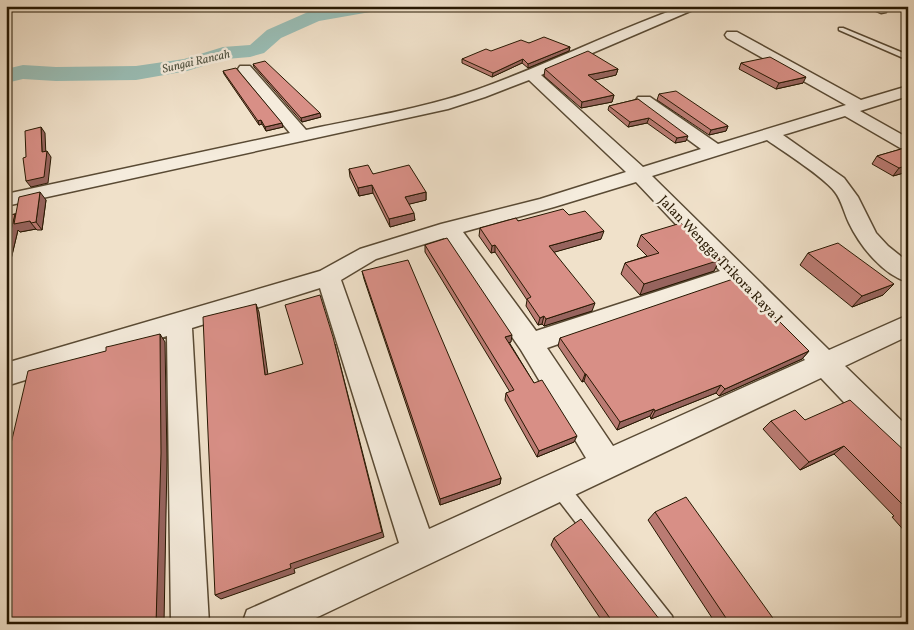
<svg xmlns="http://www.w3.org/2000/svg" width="914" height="630" font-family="Vollkorn,serif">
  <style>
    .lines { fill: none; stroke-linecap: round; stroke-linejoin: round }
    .river { fill: #9abeb6; fill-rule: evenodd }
    .service-casing { stroke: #594a34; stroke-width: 3 }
    .minor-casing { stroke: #594a34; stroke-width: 3 }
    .service { fill: #f5ecdd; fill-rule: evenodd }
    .minor { fill: #f5ecdd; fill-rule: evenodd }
    .wall { fill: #ba7b73; stroke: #271802 }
    .shaded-wall { fill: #97645e; stroke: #271802 }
    .building { fill: #d88f86; stroke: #271802 }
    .labels { text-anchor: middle; stroke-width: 5; stroke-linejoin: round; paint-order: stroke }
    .far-water-label { font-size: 12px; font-style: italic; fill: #4f5241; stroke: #f5ecdd }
    .street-label { font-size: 14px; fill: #271802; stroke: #f5ecdd }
  </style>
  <rect width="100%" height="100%" fill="#f0e1ca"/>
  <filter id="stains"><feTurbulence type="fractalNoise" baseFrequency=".004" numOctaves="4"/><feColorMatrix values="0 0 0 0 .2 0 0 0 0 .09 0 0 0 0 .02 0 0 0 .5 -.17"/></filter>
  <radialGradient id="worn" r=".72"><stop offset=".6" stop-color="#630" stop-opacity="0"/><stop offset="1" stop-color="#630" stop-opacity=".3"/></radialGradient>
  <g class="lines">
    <polygon class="river" points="341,6 385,6 382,10 376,11 319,21 281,38 264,53 250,57 226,59 187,71 136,80 56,81 23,79 6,83 6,69 23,65 56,67 136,66 184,59 223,47 250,45 267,30 308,12"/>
    <g class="service-casing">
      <g id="service">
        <polygon points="865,6 874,6 886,12 881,13"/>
        <polygon points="839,28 843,28 908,55 908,60 839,30"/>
        <polygon points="559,479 565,481 672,616 674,624 654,624 553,493 551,487 553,481"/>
      </g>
    </g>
    <g class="minor-casing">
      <path id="minor" d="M684,6H702L541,75L643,167L701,149L638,103L636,100L638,97H650L718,144L846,105L727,38L725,35L727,32H737L861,100L908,86V96L860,111L908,138V150L902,149L845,116L783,135L844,178L858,197L876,233L888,246L908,262V282C883,275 860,246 849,223C844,213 842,201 835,192C824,177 784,152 767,140L652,176L829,350L908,315V336L845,366L908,427V462L897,458L821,378L303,624H242L247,610L399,543L320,288L192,328L209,624H171L167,336L6,386V363L320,271L360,249L441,224L540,199L626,172L529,80L485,97L448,109L6,206V194L290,133L240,72L238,69L240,66H250L306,130C362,118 422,109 476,90C547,65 613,31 684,6ZM636,182L720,271L536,331L463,232L554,207ZM444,238L521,350L586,458L429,529L341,280L376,259ZM732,284L805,360L613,446L547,348Z"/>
    </g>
    <use href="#service" class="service"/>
    <use href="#minor" class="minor"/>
  </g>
  <g class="wall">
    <polygon points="529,43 570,47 569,51 528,68 522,63 492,77 462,63 462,59"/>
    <polygon points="741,63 803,83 776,89 739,69"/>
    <polygon points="253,64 321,117 302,122 254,67"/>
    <polygon points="545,69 618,69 616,75 594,80 614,95 612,102 581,108 544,76"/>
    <polygon points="223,71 283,127 266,131 262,124 259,125 224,74"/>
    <polygon points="659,94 728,126 726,131 709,135 657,100"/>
    <polygon points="638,99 686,141 675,143 647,123 628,127 608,110 609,106"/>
    <polygon points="908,147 908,172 907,172 893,176 872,164 877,156"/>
    <polygon points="349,169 373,174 426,192 426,200 409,204 415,220 390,227 373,193 359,196 350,177"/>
    <polygon points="46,200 42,230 37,230 36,229 20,232 18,230 7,276 6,277 6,216 15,214"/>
    <polygon points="569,215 601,239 554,252 592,311 544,326 542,324 538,325 526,306 527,300 495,252 491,253 479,236 480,228 518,221"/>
    <polygon points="641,235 720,259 720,260 714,271 640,295 621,274 625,263 647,256 637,246"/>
    <polygon points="425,245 511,342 509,342 534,383 574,442 537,457 505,400 506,393 510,392 425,252"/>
    <polygon points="808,253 883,295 852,307 800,265"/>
    <polygon points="362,271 501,478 500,484 440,505 364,279"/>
    <polygon points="560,338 809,351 802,359 719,396 716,393 651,419 650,416 617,430 584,381 582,382 558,346"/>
    <polygon points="805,420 908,454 908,535 892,517 894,516 834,454 800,470 763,429 771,421"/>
    <polygon points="655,512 770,624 716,624 648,520"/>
    <polygon points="554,538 660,620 672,624 604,624 551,545"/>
  </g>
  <g class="shaded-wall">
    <polygon points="570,47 569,51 528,68 528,64"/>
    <polygon points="523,59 522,63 492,77 493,73"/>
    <polygon points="618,69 616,75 587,82 588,75"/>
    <polygon points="806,77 803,83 776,89 779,83"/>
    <polygon points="614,95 612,102 581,108 582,102"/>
    <polygon points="320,113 321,117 302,122 301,118"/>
    <polygon points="649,118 647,123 628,127 630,122"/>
    <polygon points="261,120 262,124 259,125 258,121"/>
    <polygon points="282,123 283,127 266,131 265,127"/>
    <polygon points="728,126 726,131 709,135 711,130"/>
    <polygon points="41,127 45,133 46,157 47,151 51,157 48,183 31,187 26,181 42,152"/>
    <polygon points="688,136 686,141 675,143 677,138"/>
    <polygon points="908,165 908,170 907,172 893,176 899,168"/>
    <polygon points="372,185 373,193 359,196 358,188"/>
    <polygon points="40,192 46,200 42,230 36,222"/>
    <polygon points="426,192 426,200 406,205 405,197"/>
    <polygon points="414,213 415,220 390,227 389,219"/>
    <polygon points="15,214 30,221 31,223 36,229 20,232 18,230 7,276 6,277 6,250"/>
    <polygon points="604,231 601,239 548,254 549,246"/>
    <polygon points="495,245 495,252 491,253 492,246"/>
    <polygon points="721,257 714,271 640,295 644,284"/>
    <polygon points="894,284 883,295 852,307 862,296"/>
    <polygon points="595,303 592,311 544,326 546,319"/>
    <polygon points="256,304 259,312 269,382 265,375"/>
    <polygon points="544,316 542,324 538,325 540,318"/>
    <polygon points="160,334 165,342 167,460 164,624 156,624"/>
    <polygon points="512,335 511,342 505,344 505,337"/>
    <polygon points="335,344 384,537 294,569 295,573 221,599 215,595 290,564"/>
    <polygon points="809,351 802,359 719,396 725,389"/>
    <polygon points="585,374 586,374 584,381 582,382"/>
    <polygon points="721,385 716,393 651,419 655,411"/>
    <polygon points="654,409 650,416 617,430 620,422"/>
    <polygon points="577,436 574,442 537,457 539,451"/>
    <polygon points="844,446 834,454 800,470 809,462"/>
    <polygon points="501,478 500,484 440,505 440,499"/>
  </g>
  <g class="building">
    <polygon points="544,37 570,47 528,64 523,59 493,73 462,59 486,49 491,51 521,40 529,43"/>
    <polygon points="588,51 618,69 588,75 614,95 582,102 545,69"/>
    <polygon points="770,57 806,77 779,83 741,63"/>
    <polygon points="265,61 320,113 301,118 253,64"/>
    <polygon points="236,68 282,123 265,127 261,120 258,121 223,71"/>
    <polygon points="676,91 728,126 711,130 659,94"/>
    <polygon points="638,99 688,136 677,138 649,118 630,122 609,106"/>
    <polygon points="41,127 42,152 47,151 44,177 26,181 23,158 26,157 25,131"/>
    <polygon points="908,147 908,165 899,168 877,156"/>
    <polygon points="368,165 373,174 409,165 426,192 405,197 414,213 389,219 372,185 358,188 349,169"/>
    <polygon points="40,192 36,222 31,223 30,221 14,224 19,197"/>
    <polygon points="563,209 569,215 585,211 604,231 549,246 595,303 546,319 544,316 540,318 527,299 531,297 495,245 492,246 480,228 516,218 518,221"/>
    <polygon points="15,214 6,250 6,216"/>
    <polygon points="681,223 699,240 703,239 721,257 718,258 720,260 644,284 625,263 659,253 641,235"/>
    <polygon points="447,238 512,335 505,337 534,383 542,380 577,436 539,451 506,393 514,390 425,245"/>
    <polygon points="838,243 894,284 862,296 808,253"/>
    <polygon points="408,260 501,478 440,499 362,271"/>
    <polygon points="736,278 809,351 725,389 721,385 655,411 654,409 620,422 586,374 585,374 560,338"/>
    <polygon points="320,295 333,337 382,532 290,564 291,568 215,595 203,317 256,304 265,375 303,364 285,305"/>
    <polygon points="160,334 161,453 156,624 6,624 6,465 28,371 106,351 106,347 111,346"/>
    <polygon points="850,400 908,454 908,514 904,510 907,509 844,446 809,462 771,421 795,410 805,420"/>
    <polygon points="686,497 775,621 770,624 730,624 655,512"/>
    <polygon points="581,519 660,620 669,621 672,624 614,624 554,538"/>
  </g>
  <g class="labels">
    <g class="far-water-label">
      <text transform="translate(196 61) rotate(-13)" y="4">Sungai Rancah</text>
    </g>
    <g class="street-label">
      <text transform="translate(721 259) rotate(46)" y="5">Jalan Wengga Trikora Raya I</text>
    </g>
  </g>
  <rect width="914" height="630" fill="none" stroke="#f0e1ca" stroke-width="25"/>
  <rect x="8" y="8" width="899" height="615" fill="none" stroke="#271802" stroke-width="2.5"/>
  <rect x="12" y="12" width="889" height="605" fill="none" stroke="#271802"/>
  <rect width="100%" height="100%" filter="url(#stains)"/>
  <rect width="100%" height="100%" fill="url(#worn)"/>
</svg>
